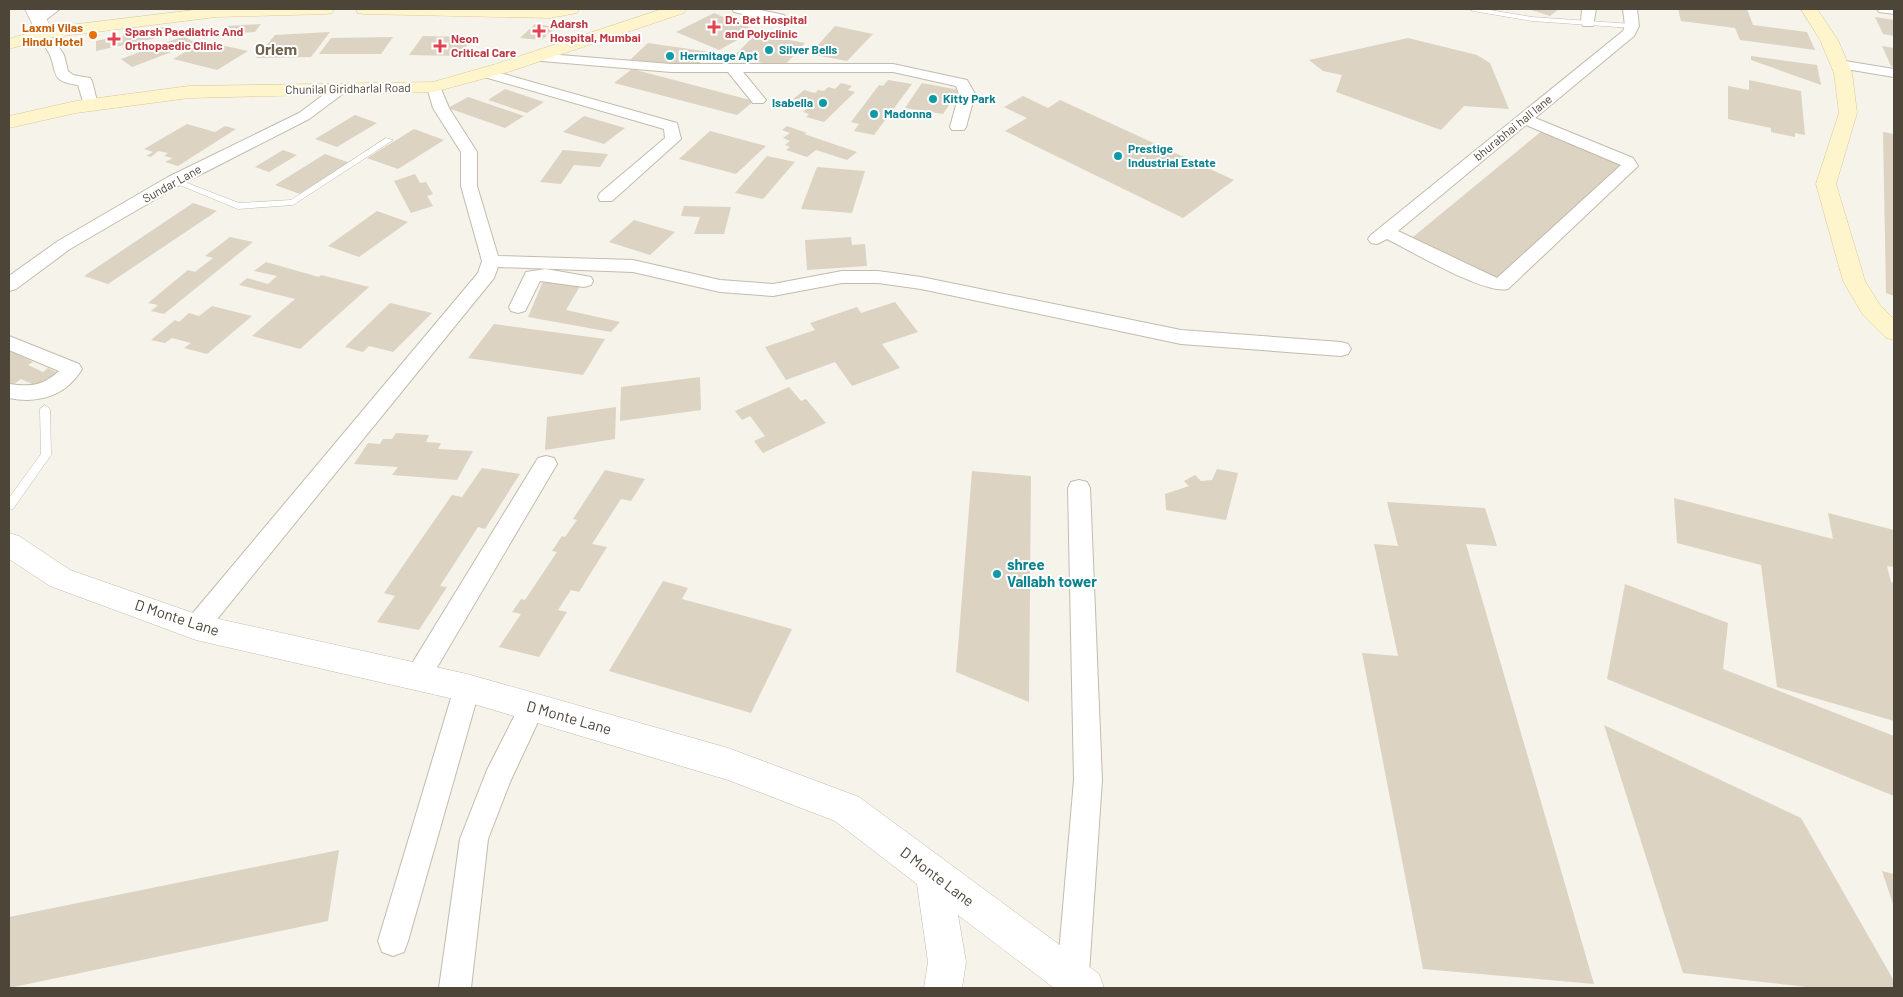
<svg xmlns="http://www.w3.org/2000/svg" width="1903" height="997" font-family="Barlow,sans-serif">
  <style>
    .building { fill: #dcd3c2 }
    .lines { fill: none; stroke-linecap: round; stroke-linejoin: round }
    .service-casing { stroke: #c3bcac; stroke-width: 1 }
    .minor-casing { stroke: #c3bcac; stroke-width: 2 }
    .tertiary-casing { stroke: #c3bcac; stroke-width: 1 }
    .secondary-casing { stroke: #d9ca98; stroke-width: 1 }
    .service { fill: #fff; fill-rule: evenodd }
    .minor { fill: #fff; fill-rule: evenodd }
    .tertiary { fill: #fff; fill-rule: evenodd }
    .secondary { fill: #fff5cc; fill-rule: evenodd }
    .health-dot { fill: #e0444e; stroke: #fff; stroke-width: 2 }
    .food-dot { fill: #e8710a; stroke: #fff; stroke-width: 2 }
    .culture-dot { fill: #0f9aa8; stroke: #fff; stroke-width: 2 }
    .labels { text-anchor: middle; stroke-width: 4; stroke-linejoin: round; paint-order: stroke }
    .far-health-label { font-size: 12px; font-weight: bold; fill: #be3a42; stroke: #fff; text-anchor: start }
    .far-food-label { font-size: 12px; font-weight: bold; fill: #c56008; stroke: #fff; text-anchor: end }
    .far-culture-label { font-size: 12px; font-weight: bold; fill: #0d838f; stroke: #fff; text-anchor: start }
    .far-street-label { font-size: 12px; fill: #4c4538; stroke: #fff }
    .culture-label { font-size: 15px; font-weight: bold; fill: #0d838f; stroke: #fff; text-anchor: start }
    .street-label { font-size: 15px; fill: #4c4538; stroke: #fff }
    .far-district-label { font-size: 16px; font-weight: bold; fill: #6f634e; stroke: #fff }
  </style>
  <rect width="100%" height="100%" fill="#f6f3eb"/>
  <g class="building">
    <polygon points="1528,9 1559,9 1550,16"/>
    <polygon points="1678,9 1747,9 1753,25 1807,32 1815,50 1740,40 1735,28 1681,21"/>
    <polygon points="714,13 756,30 719,50 676,32"/>
    <polygon points="1875,17 1894,20 1894,36 1883,34"/>
    <polygon points="261,24 255,32 222,34 228,26"/>
    <polygon points="535,24 556,27 542,40 520,38"/>
    <polygon points="835,26 873,34 847,61 810,54"/>
    <polygon points="164,27 166,36 96,51 96,41"/>
    <polygon points="330,32 311,57 256,58 275,35"/>
    <polygon points="756,34 805,43 783,67 733,57"/>
    <polygon points="184,36 195,43 132,67 121,59"/>
    <polygon points="423,36 473,37 459,56 409,55"/>
    <polygon points="393,37 381,54 319,54 331,38"/>
    <polygon points="1408,38 1477,55 1490,63 1509,109 1464,106 1441,130 1336,92 1342,75 1323,71 1309,60"/>
    <polygon points="648,43 710,52 697,66 630,60"/>
    <polygon points="216,44 248,51 217,70 173,59 194,47 205,50"/>
    <polygon points="1882,46 1894,48 1894,67 1891,66"/>
    <polygon points="1751,56 1817,65 1821,85 1751,60"/>
    <polygon points="632,69 754,101 737,115 614,83"/>
    <polygon points="888,80 912,84 874,135 854,131 859,124 851,122 879,85 883,86"/>
    <polygon points="1749,80 1801,91 1805,135 1795,133 1795,137 1771,132 1771,128 1728,119 1728,86 1749,90"/>
    <polygon points="841,83 852,86 848,90 855,92 824,122 806,117 809,114 803,112 810,105 792,100 804,90 815,93 818,90 824,91 828,87 835,89"/>
    <polygon points="922,83 959,90 943,114 905,108"/>
    <polygon points="505,89 544,102 527,113 488,100"/>
    <polygon points="1023,96 1048,108 1060,100 1234,180 1183,218 1005,131 1027,118 1004,107"/>
    <polygon points="468,97 524,116 505,128 448,108"/>
    <polygon points="355,115 377,123 337,147 315,139"/>
    <polygon points="584,116 625,128 604,144 563,132"/>
    <polygon points="187,124 215,132 225,126 236,129 178,166 165,162 173,158 164,156 168,153 158,151 151,157 146,156 153,152 144,149"/>
    <polygon points="787,126 807,133 804,134 857,152 847,160 816,150 807,157 786,150 790,147 785,145 790,141 783,138 790,133 782,130"/>
    <polygon points="414,129 444,140 398,169 367,158"/>
    <polygon points="1543,130 1625,163 1494,283 1408,241"/>
    <polygon points="710,131 766,146 736,174 679,159"/>
    <polygon points="1883,132 1894,134 1894,296 1886,293"/>
    <polygon points="283,150 297,155 269,172 255,167"/>
    <polygon points="563,150 608,154 600,167 574,165 561,184 540,182"/>
    <polygon points="325,154 350,163 300,194 275,185"/>
    <polygon points="767,156 795,162 763,199 735,193"/>
    <polygon points="817,167 865,171 852,213 801,209"/>
    <polygon points="415,174 420,183 426,182 433,194 427,196 433,206 411,213 394,181"/>
    <polygon points="193,203 217,211 108,284 84,276"/>
    <polygon points="684,206 731,207 724,234 694,234 700,217 681,216"/>
    <polygon points="377,211 408,222 359,257 328,246"/>
    <polygon points="634,220 675,232 650,255 609,242"/>
    <polygon points="230,237 253,242 164,314 151,311 158,305 148,303 188,270 195,272 213,258 205,256"/>
    <polygon points="851,237 852,245 865,244 867,266 807,270 805,240"/>
    <polygon points="266,262 319,277 321,275 369,287 300,349 252,336 295,299 239,285 247,278 268,284 277,276 254,271"/>
    <polygon points="544,279 580,286 566,310 620,322 611,332 528,317"/>
    <polygon points="895,302 918,332 882,344 900,368 852,386 835,362 786,380 765,347 815,330 810,323 857,307 861,313"/>
    <polygon points="390,303 432,313 393,352 369,346 363,352 345,347"/>
    <polygon points="212,306 252,316 207,354 184,348 191,343 172,338 165,343 151,340 175,320 179,322 189,313 199,316"/>
    <polygon points="494,324 605,339 583,375 468,358"/>
    <polygon points="9,350 33,362 28,365 43,372 48,368 62,375 41,388 21,379 9,388"/>
    <polygon points="700,377 701,410 620,421 621,387"/>
    <polygon points="789,387 801,401 806,399 826,423 763,453 754,441 765,436 750,416 742,420 735,411"/>
    <polygon points="616,407 615,439 545,450 547,417"/>
    <polygon points="396,433 429,435 426,442 441,443 438,449 473,451 457,480 392,475 398,467 354,464 368,443 380,444 383,439 392,439"/>
    <polygon points="482,468 520,474 485,529 478,527 440,586 447,587 419,630 377,622 395,596 384,593 452,495 462,497"/>
    <polygon points="1217,469 1238,473 1226,520 1166,510 1165,494 1189,486 1184,481 1195,475 1201,481 1212,480"/>
    <polygon points="605,470 645,479 631,501 621,499 592,544 607,547 579,592 571,590 558,610 567,612 539,657 499,647 521,614 512,612 521,599 525,600 557,552 552,551 562,536 565,537 577,520 573,519"/>
    <polygon points="972,471 1031,476 1029,702 956,672"/>
    <polygon points="1674,498 1833,539 1828,513 1894,530 1894,567 1887,566 1891,582 1894,583 1894,721 1777,687 1761,565 1677,543"/>
    <polygon points="1387,502 1485,508 1497,546 1466,544 1594,984 1423,969 1362,653 1398,656 1374,544 1398,546"/>
    <polygon points="663,581 688,588 682,599 792,629 751,713 609,671"/>
    <polygon points="1625,584 1728,623 1723,669 1894,736 1894,796 1607,679"/>
    <polygon points="1604,725 1801,818 1894,981 1894,988 1816,988 1683,973"/>
    <polygon points="339,850 328,921 9,988 9,917"/>
    <polygon points="1882,871 1894,874 1894,907"/>
  </g>
  <g class="lines">
    <g class="service-casing">
      <g id="service">
        <polygon points="1470,9 1484,9 1532,17 1632,24 1635,26 1632,28 1532,21 1473,11"/>
        <polygon points="386,138 393,140 293,205 238,209 170,181 174,178 177,179 239,203 291,200"/>
        <polygon points="45,405 50,409 51,455 13,509 9,510 9,498 41,454 40,409"/>
      </g>
    </g>
    <g class="minor-casing">
      <g id="minor">
        <polygon points="44,9 60,9 43,22 33,22 31,19"/>
        <polygon points="732,9 756,9 784,15 786,18 779,22 734,12"/>
        <polygon points="1582,9 1596,9 1593,26 1583,26 1581,23"/>
        <path d="M1623,9H1637L1639,26L1634,36L1535,118L1633,158L1638,166L1508,289C1485,295 1411,251 1387,239L1377,244L1371,243L1368,239L1371,235L1623,31L1625,26ZM1526,125L1621,165L1497,278L1398,231Z"/>
        <polygon points="1877,9 1894,9 1894,14 1879,12"/>
        <path d="M48,37L53,38L64,55L68,71L73,75L90,78L92,81L98,105L95,108H85L78,85C51,81 58,76 50,55C48,50 44,46 41,41L43,38Z"/>
        <polygon points="535,53 671,64 893,64 967,80 975,94 966,127 964,130 952,130 950,127 959,94 956,86 893,72 743,72 766,100 763,103 753,103 728,72 671,72 530,60 528,57 530,54"/>
        <polygon points="1839,60 1894,69 1894,77 1834,67 1832,64 1834,61"/>
        <polygon points="486,69 677,123 681,139 612,201 600,201 598,197 600,193 665,138 664,129 481,76 479,73 481,70"/>
        <polygon points="434,83 439,84 449,108 477,152 477,186 498,256 633,260 720,280 773,284 842,271 878,271 921,277 1181,330 1341,342 1348,344 1351,349 1348,354 1341,356 1181,344 921,289 878,283 842,283 773,296 720,292 633,272 498,267 494,278 205,634 196,638 187,634 184,627 187,620 478,273 482,261 461,186 461,152 433,108 427,87 429,84"/>
        <polygon points="339,85 344,87 347,90 344,93 309,119 180,185 70,249 16,289 9,291 9,276 58,241 168,177 299,113 334,87"/>
        <polygon points="546,269 591,277 593,281 591,285 584,287 540,281 525,311 518,313 511,311 509,307 526,272"/>
        <path d="M9,336L79,364L82,369C66,396 38,404 9,398V384C30,387 43,386 59,371L9,350Z"/>
        <polygon points="546,456 554,458 557,464 426,686 417,689 408,686 404,678 408,670 538,458"/>
        <polygon points="1079,480 1087,482 1090,488 1102,780 1088,988 1056,988 1074,780 1068,488 1071,482"/>
        <polygon points="467,677 476,680 480,688 408,941 404,952 393,956 382,952 378,941 454,688 458,680"/>
        <polygon points="532,695 541,699 545,707 510,782 488,839 471,988 439,988 460,839 487,770 523,699"/>
      </g>
    </g>
    <g class="tertiary-casing">
      <g id="tertiary">
        <polygon points="25,9 41,9 54,33 51,37 45,38 39,37"/>
        <polygon points="9,533 19,536 70,570 196,614 467,674 728,748 859,797 1099,974 1104,988 1054,988 958,915 966,962 962,988 924,988 928,962 917,884 835,821 728,780 467,702 196,640 50,586 9,559"/>
      </g>
    </g>
    <g class="secondary-casing">
      <g id="secondary">
        <polygon points="202,9 334,9 332,13 326,14 216,17 47,38 9,49 9,39 45,28"/>
        <polygon points="356,9 579,9 577,13 550,18 364,14 358,13"/>
        <polygon points="662,9 686,9 684,13 508,72 434,92 189,98 76,113 9,128 9,116 76,101 189,86 433,82 496,64"/>
        <polygon points="1801,9 1817,9 1838,40 1852,73 1857,113 1836,184 1865,281 1880,305 1894,319 1894,340 1886,338 1863,315 1843,281 1816,184 1839,113 1834,73 1820,40"/>
      </g>
    </g>
    <use href="#service" class="service"/>
    <use href="#minor" class="minor"/>
    <use href="#tertiary" class="tertiary"/>
    <use href="#secondary" class="secondary"/>
  </g>
  <g class="health-dot">
    <path d="M711.5 19.5h5v5h5v5h-5v5h-5v-5h-5v-5h5z"/>
    <path d="M536.5 23.5h5v5h5v5h-5v5h-5v-5h-5v-5h5z"/>
    <path d="M111.5 31.5h5v5h5v5h-5v5h-5v-5h-5v-5h5z"/>
    <path d="M437.5 38.5h5v5h5v5h-5v5h-5v-5h-5v-5h5z"/>
  </g>
  <circle class="food-dot" cx="93" cy="35" r="5"/>
  <g class="culture-dot">
    <circle cx="769" cy="50" r="5"/>
    <circle cx="670" cy="56" r="5"/>
    <circle cx="933" cy="99" r="5"/>
    <circle cx="823" cy="103" r="5"/>
    <circle cx="874" cy="114" r="5"/>
    <circle cx="1118" cy="156" r="5"/>
    <circle cx="997" cy="574" r="5"/>
  </g>
  <g class="labels">
    <g class="far-health-label">
      <text x="725" y="24">Dr. Bet Hospital<tspan x="725" dy="14">and Polyclinic</tspan></text>
      <text x="550" y="28">Adarsh<tspan x="550" dy="14">Hospital, Mumbai</tspan></text>
      <text x="125" y="36">Sparsh Paediatric And<tspan x="125" dy="14">Orthopaedic Clinic</tspan></text>
      <text x="451" y="43">Neon<tspan x="451" dy="14">Critical Care</tspan></text>
    </g>
    <g class="far-food-label">
      <text x="83" y="32">Laxmi Vilas<tspan x="83" dy="14">Hindu Hotel</tspan></text>
    </g>
    <g class="far-culture-label">
      <text x="779" y="54">Silver Bells</text>
      <text x="680" y="60">Hermitage Apt</text>
      <text x="943" y="103">Kitty Park</text>
      <text x="813" y="107" text-anchor="end">Isabella</text>
      <text x="884" y="118">Madonna</text>
      <text x="1128" y="153">Prestige<tspan x="1128" dy="14">Industrial Estate</tspan></text>
    </g>
    <g class="far-street-label">
      <text transform="translate(348 89) rotate(-1)" y="4">Chunilal Giridharlal Road</text>
      <text transform="translate(1513 128) rotate(-39)" y="4">bhurabhai hall lane</text>
      <text transform="translate(172 184) rotate(-29)" y="4">Sundar Lane</text>
    </g>
    <g class="culture-label">
      <text x="1007" y="570">shree<tspan x="1007" dy="17">Vallabh tower</tspan></text>
    </g>
    <g class="street-label">
      <text transform="translate(177 618) rotate(18)" y="5">D Monte Lane</text>
      <text transform="translate(569 718) rotate(16)" y="5">D Monte Lane</text>
      <text transform="translate(937 877) rotate(37)" y="5">D Monte Lane</text>
    </g>
    <g class="far-district-label">
      <text x="276" y="55">Orlem</text>
    </g>
  </g>
  <rect width="1903" height="997" fill="none" stroke="#4c4538" stroke-width="20"/>
</svg>
